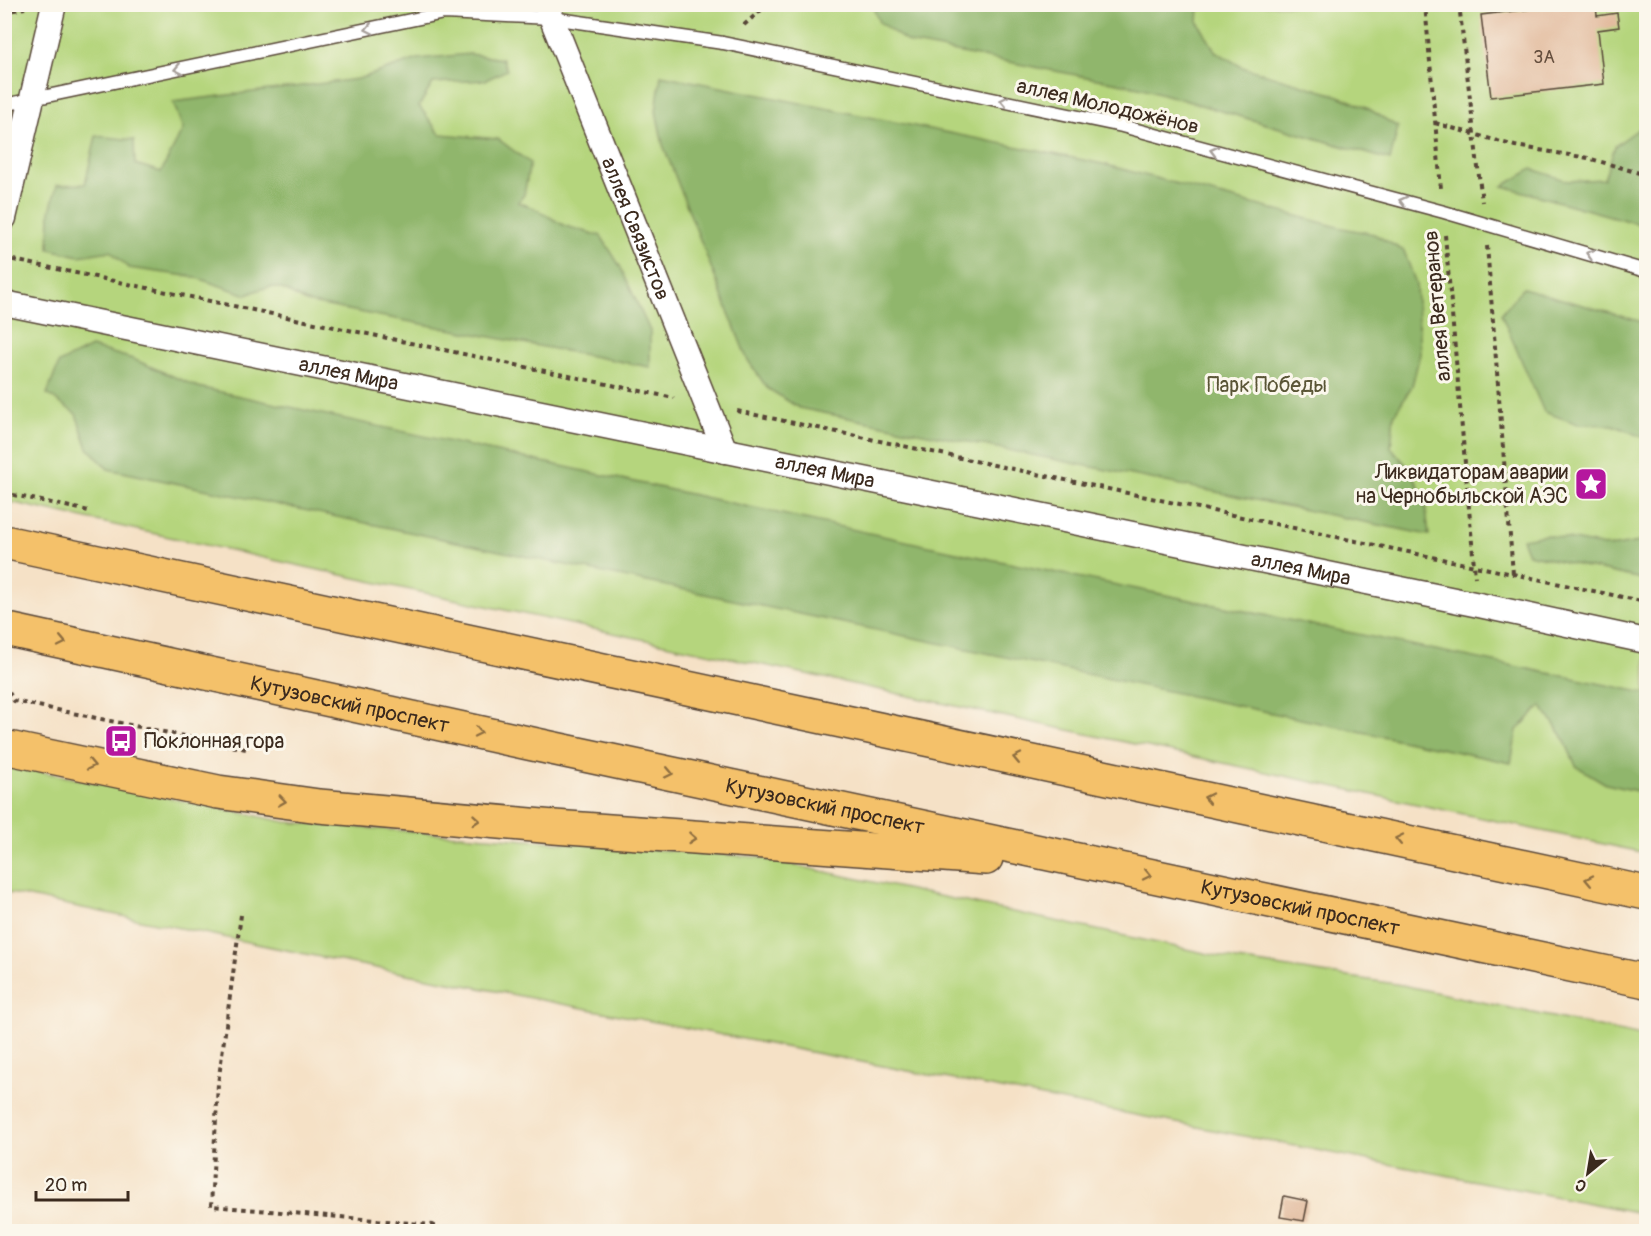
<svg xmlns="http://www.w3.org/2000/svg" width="1651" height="1236" font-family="Pangolin,sans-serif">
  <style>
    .green { fill: #b5d57d; stroke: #78804e; stroke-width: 1.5 }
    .forest { fill: #90b66c; stroke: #667045; stroke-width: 1.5 }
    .building { fill: #e1b89a }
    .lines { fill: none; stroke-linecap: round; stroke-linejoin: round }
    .lane-casing { stroke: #574537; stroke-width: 15 }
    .street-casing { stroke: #574537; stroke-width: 27 }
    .primary-casing { stroke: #574537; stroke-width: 36 }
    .path { stroke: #574537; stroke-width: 4; stroke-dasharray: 4.5 4.5; stroke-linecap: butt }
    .lane { stroke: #fff; stroke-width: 12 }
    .street { stroke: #fff; stroke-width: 24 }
    .primary { stroke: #f4c16a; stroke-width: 33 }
    .oneway { stroke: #a79f9a }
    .oneway2 { stroke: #8e6e40 }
    .labels { text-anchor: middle; stroke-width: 6; stroke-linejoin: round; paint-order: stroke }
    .number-label { font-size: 18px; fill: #644e3d }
    .street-label { font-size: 21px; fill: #3b2a1e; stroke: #fbf7ec }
    .park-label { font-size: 21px; fill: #5a5536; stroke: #fbf7ec }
    .poi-label { font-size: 21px; fill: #3b2a1e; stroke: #fbf7ec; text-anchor: end }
  </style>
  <rect width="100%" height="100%" fill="#fbf7ec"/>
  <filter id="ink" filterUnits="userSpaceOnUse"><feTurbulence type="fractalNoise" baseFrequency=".0167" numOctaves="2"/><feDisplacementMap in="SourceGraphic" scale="12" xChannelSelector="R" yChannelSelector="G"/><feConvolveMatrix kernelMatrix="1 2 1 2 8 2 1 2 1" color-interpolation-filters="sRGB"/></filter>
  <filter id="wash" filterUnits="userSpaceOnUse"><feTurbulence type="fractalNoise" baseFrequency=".008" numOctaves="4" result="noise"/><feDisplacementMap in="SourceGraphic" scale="24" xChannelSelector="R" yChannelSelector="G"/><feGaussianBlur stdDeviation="1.35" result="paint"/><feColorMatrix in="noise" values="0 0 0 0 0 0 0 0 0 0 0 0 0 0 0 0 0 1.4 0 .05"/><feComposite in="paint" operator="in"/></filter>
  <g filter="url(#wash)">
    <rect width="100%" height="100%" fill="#f5e1c6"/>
    <g class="green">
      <polygon points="5,5 1646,5 1646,853 383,584 5,501"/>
      <polygon points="4,764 286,822 756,857 1237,960 1402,985 1646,1037 1646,1214 320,957 5,892"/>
    </g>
    <g class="forest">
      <polygon points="872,5 1199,5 1198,22 1215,51 1242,67 1339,96 1369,109 1398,127 1390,160 1139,87 909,43 879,22"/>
      <path d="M470,54L502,59L507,70L486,80L433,83L419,106L440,134L498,139L530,163L524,195L518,202L534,208L565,226L601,236L620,266L650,331V367L306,302C279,287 276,281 247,295L194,277L129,268L110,251L79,256L49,249L50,211L57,185L85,184L96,136L134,140L135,164L161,172L183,129L173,102L358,79L418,59Z"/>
      <polygon points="661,75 1103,164 1342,228 1374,234 1404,251 1416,284 1420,354 1412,386 1394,415 1391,447 1412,472 1425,501 1429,535 799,408 767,388 747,359 663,145 656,111"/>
      <polygon points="1644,125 1646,125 1646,226 1503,186 1532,169 1568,181 1604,179 1615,146"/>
      <polygon points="1523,288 1646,323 1646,441 1645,438 1613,425 1578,424 1544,412 1501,314"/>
      <polygon points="91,347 133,359 198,387 970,555 1646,693 1646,793 1606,784 1576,766 1562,735 1541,706 1517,730 1511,763 108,469 88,448 76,414 47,394 59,363"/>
      <polygon points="1546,535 1610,547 1646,541 1646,580 1528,554 1522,539"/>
    </g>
    <g id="blocks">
      <g class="building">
        <polygon points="1573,4 1596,4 1597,16 1617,13 1619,27 1598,30 1604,84 1491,97 1481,15"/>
        <polygon points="1284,1196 1308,1201 1304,1221 1280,1217"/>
      </g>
    </g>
  </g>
  <g filter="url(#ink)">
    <use href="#blocks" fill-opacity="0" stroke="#574537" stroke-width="1.5"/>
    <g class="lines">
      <g class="lane-casing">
        <polyline id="lane" points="4,105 444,13 552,18 723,43 1122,126 1444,212 1646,271"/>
      </g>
      <g class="street-casing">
        <g id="street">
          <path id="s1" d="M546,4L725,451"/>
          <polyline points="4,218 54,4"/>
          <path id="s2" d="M4,303L1479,605L1646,641"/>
        </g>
      </g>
      <g class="primary-casing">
        <g id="primary">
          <polyline points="4,542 1646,893"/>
          <path id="s3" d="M4,629L551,748L1646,981"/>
          <polyline points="4,747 218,792 319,806 554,827 986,858"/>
        </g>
      </g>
      <g class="path">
        <polyline points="1425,4 1441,189"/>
        <polyline points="1459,4 1482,202"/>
        <polyline points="4,12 25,8"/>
        <polyline points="744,25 768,4"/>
        <polyline points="1435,123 1515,146 1588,158 1646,175"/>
        <polyline points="1445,235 1475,577"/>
        <polyline points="1487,246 1513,574"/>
        <polyline points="4,258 674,398"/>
        <polyline points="4,349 8,332"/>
        <polyline points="737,411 1646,602"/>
        <polyline points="4,493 89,511"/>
        <polyline points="4,684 14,701 246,749"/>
        <polyline points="241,915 218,1084 211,1206 433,1225 433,1232"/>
      </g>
      <use href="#lane" class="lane"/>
      <use href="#street" class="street"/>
      <use href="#primary" class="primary"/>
    </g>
    <defs><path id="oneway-chevron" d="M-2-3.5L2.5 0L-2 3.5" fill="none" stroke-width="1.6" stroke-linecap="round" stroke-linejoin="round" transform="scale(1.5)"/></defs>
    <g class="oneway">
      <use href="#oneway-chevron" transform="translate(369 29) rotate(168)"/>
      <use href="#oneway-chevron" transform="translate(178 69) rotate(168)"/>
      <use href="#oneway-chevron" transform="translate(1004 101) rotate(-168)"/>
      <use href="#oneway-chevron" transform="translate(1214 151) rotate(-165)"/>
      <use href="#oneway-chevron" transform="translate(1403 201) rotate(-165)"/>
      <use href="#oneway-chevron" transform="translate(1590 254) rotate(-164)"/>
    </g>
    <g class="oneway2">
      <use href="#oneway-chevron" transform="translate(62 642) rotate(12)"/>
      <use href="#oneway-chevron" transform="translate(478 732) rotate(12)"/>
      <use href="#oneway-chevron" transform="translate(1017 758) rotate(-168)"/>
      <use href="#oneway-chevron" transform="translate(91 765) rotate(12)"/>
      <use href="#oneway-chevron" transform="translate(669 773) rotate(12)"/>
      <use href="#oneway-chevron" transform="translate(1208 798) rotate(-168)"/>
      <use href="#oneway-chevron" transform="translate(282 801) rotate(8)"/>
      <use href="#oneway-chevron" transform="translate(476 820) rotate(5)"/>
      <use href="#oneway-chevron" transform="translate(692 838) rotate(4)"/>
      <use href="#oneway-chevron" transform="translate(1399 839) rotate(-168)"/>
      <use href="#oneway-chevron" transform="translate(1147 875) rotate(12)"/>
      <use href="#oneway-chevron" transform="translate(1589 880) rotate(-168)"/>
    </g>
  </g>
  <defs>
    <g id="sight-square" transform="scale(1.725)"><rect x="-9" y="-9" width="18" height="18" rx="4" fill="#b5179e" stroke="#fbf7ec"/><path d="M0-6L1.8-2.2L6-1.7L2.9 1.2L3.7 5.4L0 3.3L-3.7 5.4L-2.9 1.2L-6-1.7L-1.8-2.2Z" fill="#fff"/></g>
    <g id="bus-square" transform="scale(1.725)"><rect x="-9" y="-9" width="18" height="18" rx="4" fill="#b5179e" stroke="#fbf7ec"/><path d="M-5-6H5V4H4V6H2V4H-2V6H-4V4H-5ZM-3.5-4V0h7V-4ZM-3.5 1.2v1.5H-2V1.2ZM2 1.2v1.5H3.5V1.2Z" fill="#fff"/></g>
  </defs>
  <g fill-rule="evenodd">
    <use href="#sight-square" x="1591" y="484"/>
    <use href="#bus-square" x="121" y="741"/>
  </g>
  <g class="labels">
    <g class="number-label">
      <text x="1544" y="63">3А</text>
    </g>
    <g class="street-label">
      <text transform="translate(1108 106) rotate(13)" y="7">аллея Молодожёнов</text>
      <text dy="7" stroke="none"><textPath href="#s1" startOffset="242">аллея Связистов</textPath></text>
      <text transform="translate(1437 306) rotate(-95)" y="7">аллея Ветеранов</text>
      <text dy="7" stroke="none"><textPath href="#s2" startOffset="352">аллея Мира</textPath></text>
      <text dy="7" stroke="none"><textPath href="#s2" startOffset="838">аллея Мира</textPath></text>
      <text dy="7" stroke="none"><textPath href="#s2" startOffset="1324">аллея Мира</textPath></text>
      <text dy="7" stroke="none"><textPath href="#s3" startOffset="354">Кутузовский проспект</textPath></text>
      <text dy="7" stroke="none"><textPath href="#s3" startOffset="840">Кутузовский проспект</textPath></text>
      <text dy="7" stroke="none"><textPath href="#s3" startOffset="1326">Кутузовский проспект</textPath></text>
    </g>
    <g class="park-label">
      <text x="1267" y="392">Парк Победы</text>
    </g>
    <g class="poi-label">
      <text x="1568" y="479">Ликвидаторам аварии<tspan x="1568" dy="24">на Чернобыльской АЭС</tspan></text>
      <text x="144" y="748" text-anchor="start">Поклонная гора</text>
    </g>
  </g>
  <rect width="1651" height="1236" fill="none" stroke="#fbf7ec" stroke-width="24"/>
  <g transform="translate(1588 1173) rotate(210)" stroke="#fbf7ec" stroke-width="4.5" paint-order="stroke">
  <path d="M0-4.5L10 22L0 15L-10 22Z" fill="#3b2a1e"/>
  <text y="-9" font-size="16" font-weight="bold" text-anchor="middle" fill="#3b2a1e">С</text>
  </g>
  <path d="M36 1191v9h92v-9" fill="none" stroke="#3b2a1e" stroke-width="3"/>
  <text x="45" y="1191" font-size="18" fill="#3b2a1e" stroke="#fbf7ec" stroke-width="4.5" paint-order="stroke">20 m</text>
</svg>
